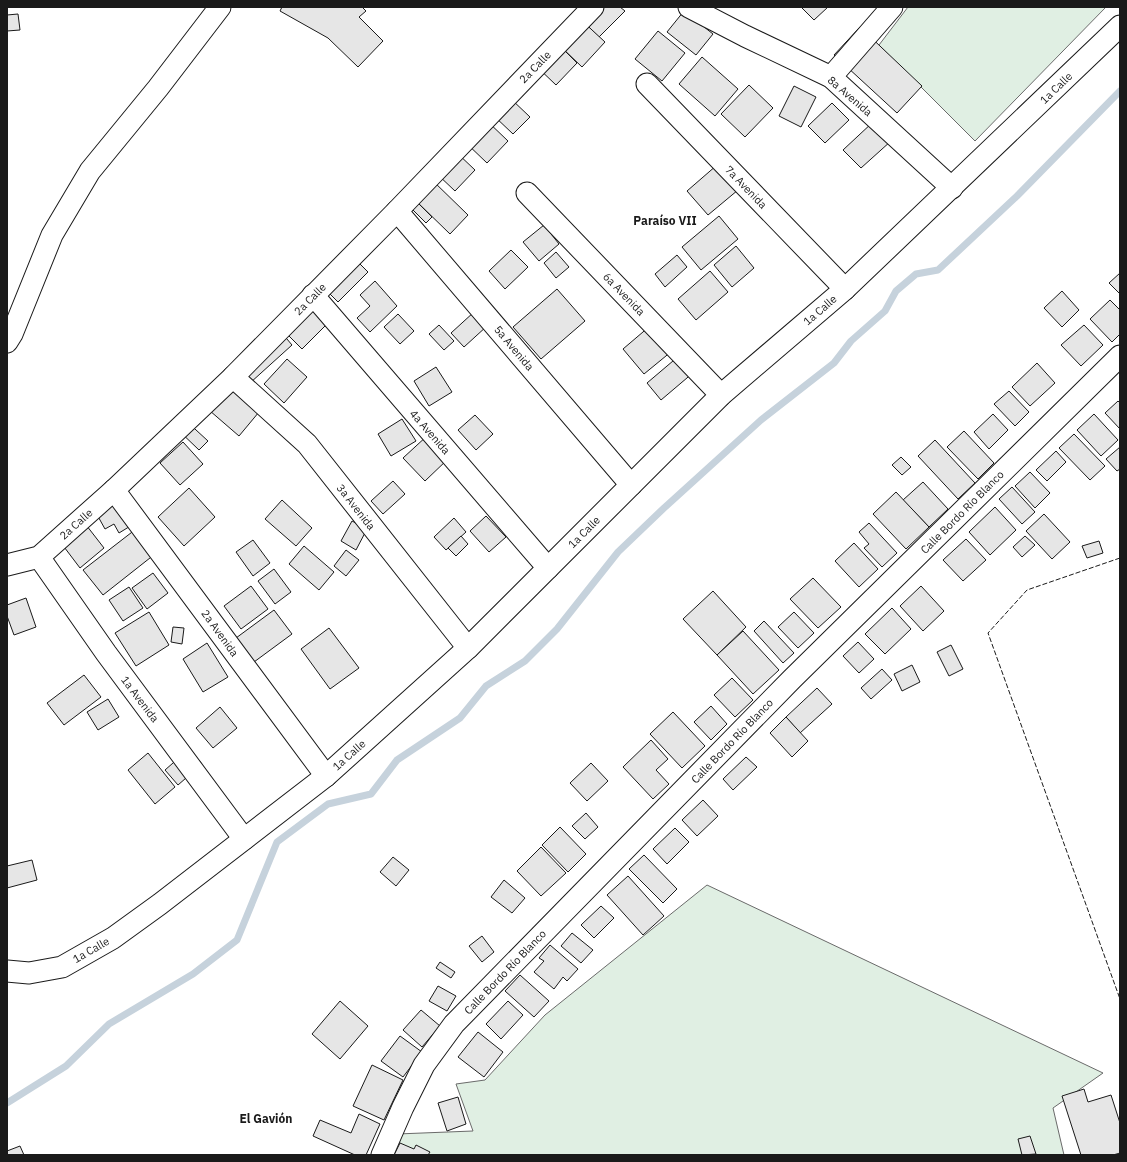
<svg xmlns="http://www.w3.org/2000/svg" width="1127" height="1162" font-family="'IBM Plex Sans',sans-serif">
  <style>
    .green { fill: #e0efe3; stroke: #6a6a6a }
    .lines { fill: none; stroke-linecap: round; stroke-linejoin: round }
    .stream { stroke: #c6d2dc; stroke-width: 7 }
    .building { fill: #e6e6e6; stroke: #1a1a1a }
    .street-casing { stroke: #1a1a1a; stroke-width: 23 }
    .street { stroke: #fff; stroke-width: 21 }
    .fence { stroke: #1a1a1a; stroke-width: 1; stroke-dasharray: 5 2; stroke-linecap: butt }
    .labels { text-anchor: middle; stroke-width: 3; stroke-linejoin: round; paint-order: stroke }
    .street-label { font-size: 11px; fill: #1a1a1a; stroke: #fff }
    .neighbourhood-label { font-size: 12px; font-weight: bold; fill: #1a1a1a; stroke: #fff }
  </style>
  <rect width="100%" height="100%" fill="#fff"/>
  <g class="green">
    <polygon points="908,7 1106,7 975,141 879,45"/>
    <polygon points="707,885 1103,1073 1053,1108 1064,1155 389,1155 397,1134 473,1131 456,1084 485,1080 545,1015"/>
  </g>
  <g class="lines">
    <polyline class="stream" points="7,1103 66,1066 109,1024 193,974 237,940 277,842 328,804 371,794 397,760 460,718 486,686 525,661 557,629 618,552 664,508 761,420 834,363 851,341 885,311 896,291 916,274 938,270 1017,196 1120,91"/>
  </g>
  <g class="building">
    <polygon points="282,7 362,7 366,11 359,17 383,41 358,67 328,38 280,11"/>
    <polygon points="588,7 620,7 625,11 599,37 578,17"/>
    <polygon points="801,7 828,7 814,20"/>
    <polygon points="684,11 713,34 696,55 667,32"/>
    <polygon points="18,14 20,30 7,31 7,15"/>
    <polygon points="578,17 605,42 582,67 556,42"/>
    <polygon points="860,27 922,86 897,113 834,55"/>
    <polygon points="658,31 685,53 662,81 635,59"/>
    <polygon points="556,42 577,63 556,85 534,64"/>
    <polygon points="702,57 738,89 715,116 679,84"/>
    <polygon points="749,85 773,108 745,137 721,114"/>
    <polygon points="794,86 816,97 801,127 779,116"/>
    <polygon points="510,98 530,117 513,134 493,115"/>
    <polygon points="832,103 849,120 825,143 808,126"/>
    <polygon points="485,119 508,141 487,163 464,141"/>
    <polygon points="873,122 891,141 861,168 843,150"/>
    <polygon points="456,152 475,170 455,191 436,173"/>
    <polygon points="717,165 738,190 708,215 687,191"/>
    <polygon points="431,179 468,215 450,234 413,198"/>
    <polygon points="413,198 432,217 426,223 407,204"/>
    <polygon points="719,216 738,239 701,270 682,247"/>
    <polygon points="544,225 559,244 539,261 523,242"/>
    <polygon points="736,246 754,268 732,287 714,265"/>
    <polygon points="511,250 528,267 505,289 489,271"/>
    <polygon points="556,252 569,267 556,278 544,263"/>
    <polygon points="677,255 687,267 665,287 655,274"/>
    <polygon points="355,259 368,272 338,302 324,288"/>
    <polygon points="710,271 728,292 696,320 678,299"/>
    <polygon points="1120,273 1120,294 1109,283"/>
    <polygon points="375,281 397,306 370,332 357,318 370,306 360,295"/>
    <polygon points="557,289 585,321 541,359 513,327"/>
    <polygon points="1062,291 1079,310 1062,327 1044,308"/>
    <polygon points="303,299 328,323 302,349 278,325"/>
    <polygon points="1110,300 1120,310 1120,334 1112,342 1090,319"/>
    <polygon points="474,312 487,326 464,347 451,333"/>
    <polygon points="398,314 414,331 400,344 384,327"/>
    <polygon points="439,325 454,341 444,350 429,334"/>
    <polygon points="1084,325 1103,345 1081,366 1061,345"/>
    <polygon points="276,326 292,345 250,383 233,364"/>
    <polygon points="650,326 672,351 644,374 623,349"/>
    <polygon points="680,355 694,372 661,400 647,383"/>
    <polygon points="287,359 307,377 284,403 264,384"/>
    <polygon points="1037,363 1055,383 1030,406 1012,387"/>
    <polygon points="436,367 452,392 429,406 414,381"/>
    <polygon points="222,380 259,412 239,436 202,404"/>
    <polygon points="1009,391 1029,412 1015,426 994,404"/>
    <polygon points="1118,401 1120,403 1120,429 1105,413"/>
    <polygon points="993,414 1008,430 989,449 974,432"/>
    <polygon points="1094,414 1118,440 1101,456 1077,430"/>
    <polygon points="475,415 493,434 476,450 458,430"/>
    <polygon points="183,418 208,441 199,450 175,427"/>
    <polygon points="402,419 416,441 391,456 378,434"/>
    <polygon points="964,431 994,463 978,479 947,447"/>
    <polygon points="1074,434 1105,466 1090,480 1059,448"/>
    <polygon points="428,435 449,458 425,481 403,458"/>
    <polygon points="935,440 975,483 958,499 918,456"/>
    <polygon points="183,442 203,464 180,485 160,463"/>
    <polygon points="1120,447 1120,469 1117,471 1106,459"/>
    <polygon points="1056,451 1066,462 1047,481 1036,470"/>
    <polygon points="901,457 911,467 902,475 892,465"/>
    <polygon points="1030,472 1050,493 1035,508 1015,486"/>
    <polygon points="393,481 405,494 383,514 371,501"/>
    <polygon points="923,482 948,509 929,527 903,500"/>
    <polygon points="1012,487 1035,512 1022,524 999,499"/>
    <polygon points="189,488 215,517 184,546 158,517"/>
    <polygon points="896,492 929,527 906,549 873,514"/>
    <polygon points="118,499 132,525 119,533 114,524 105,529 95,511"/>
    <polygon points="282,500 312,528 296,546 265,519"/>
    <polygon points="995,507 1016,530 990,555 969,532"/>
    <polygon points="76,512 104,548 80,568 52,531"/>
    <polygon points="1044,514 1070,542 1052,559 1026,531"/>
    <polygon points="486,516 506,537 489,552 470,531"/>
    <polygon points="454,518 466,532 446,550 434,537"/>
    <polygon points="352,521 367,529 356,550 341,541"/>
    <polygon points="869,523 897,553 882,567 864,548 869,544 859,532"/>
    <polygon points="136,529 155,554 103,595 83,570"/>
    <polygon points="461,536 468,544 456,556 448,548"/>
    <polygon points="1025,536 1035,545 1022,557 1013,547"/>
    <polygon points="966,539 986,560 963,581 943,560"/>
    <polygon points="253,540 270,563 253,576 236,552"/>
    <polygon points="1099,541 1103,553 1087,558 1082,546"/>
    <polygon points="854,543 878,569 859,587 835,561"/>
    <polygon points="304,546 334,572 319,590 289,564"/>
    <polygon points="346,550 359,560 346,576 334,566"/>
    <polygon points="274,569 291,592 275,604 258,581"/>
    <polygon points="153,573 168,593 147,609 132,588"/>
    <polygon points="813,578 841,607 818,628 790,599"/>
    <polygon points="251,586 268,609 241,629 224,606"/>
    <polygon points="921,586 944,611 923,631 900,606"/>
    <polygon points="129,587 143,608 123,621 109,600"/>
    <polygon points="713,591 746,627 717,655 683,619"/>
    <polygon points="26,598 36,627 14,635 7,616 7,605"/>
    <polygon points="892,608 911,629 885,654 865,634"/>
    <polygon points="274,610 292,634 254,662 236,638"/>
    <polygon points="149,612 169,645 136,666 115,633"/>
    <polygon points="794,612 814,633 798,648 778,627"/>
    <polygon points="764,621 794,653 783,663 754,631"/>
    <polygon points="173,627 184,628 182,644 171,642"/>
    <polygon points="329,628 359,668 330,689 301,649"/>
    <polygon points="743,631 779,670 753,694 717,655"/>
    <polygon points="858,642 874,659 859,673 843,656"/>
    <polygon points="207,643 228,677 203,692 183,659"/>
    <polygon points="951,645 963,669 949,676 937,652"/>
    <polygon points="912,665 920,682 902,691 894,674"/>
    <polygon points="882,669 892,680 871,699 861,688"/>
    <polygon points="84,675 101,697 64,725 47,703"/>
    <polygon points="732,678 753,700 735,717 714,695"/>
    <polygon points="817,688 832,704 800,733 786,717"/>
    <polygon points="108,699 119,717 98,730 87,712"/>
    <polygon points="711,706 727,724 711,740 694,722"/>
    <polygon points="220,707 237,728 213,748 196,728"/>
    <polygon points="673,712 705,746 682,768 650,734"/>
    <polygon points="786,717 808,741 792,757 770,733"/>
    <polygon points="651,740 668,759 656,770 669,784 653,799 623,767"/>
    <polygon points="189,749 202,764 178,785 165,770"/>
    <polygon points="148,753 175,787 155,804 128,770"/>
    <polygon points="746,757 757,767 733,790 723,779"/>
    <polygon points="591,763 608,781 587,801 570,783"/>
    <polygon points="703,800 718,816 697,836 682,820"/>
    <polygon points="586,813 598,827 585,839 572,826"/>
    <polygon points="560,827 586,854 568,872 542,845"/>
    <polygon points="675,828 689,842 667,864 653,849"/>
    <polygon points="541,847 566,873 541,896 517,871"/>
    <polygon points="644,855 677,889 663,903 629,869"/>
    <polygon points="393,857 409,870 396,886 380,872"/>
    <polygon points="32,860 37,880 7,888 7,866"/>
    <polygon points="628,876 664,916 643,935 607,895"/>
    <polygon points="504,880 525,898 512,913 491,897"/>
    <polygon points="601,906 614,918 594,938 581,925"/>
    <polygon points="572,933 593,950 581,963 561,946"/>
    <polygon points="482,936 494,952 482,962 469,946"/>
    <polygon points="550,945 578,969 567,981 563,977 554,989 534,972 544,961 539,958"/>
    <polygon points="440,962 455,972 451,978 436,968"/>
    <polygon points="520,975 549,1001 534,1017 505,991"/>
    <polygon points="438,986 456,996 447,1011 429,1001"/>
    <polygon points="340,1001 368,1026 340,1059 312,1034"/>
    <polygon points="508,1001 523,1015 501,1039 486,1024"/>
    <polygon points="421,1010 440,1026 422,1047 403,1030"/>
    <polygon points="478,1032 503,1052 484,1077 458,1057"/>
    <polygon points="400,1036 422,1052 403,1077 381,1061"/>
    <polygon points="372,1065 403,1080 384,1120 353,1106"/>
    <polygon points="1084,1089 1088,1102 1111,1095 1120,1123 1120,1153 1113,1155 1081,1155 1062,1096"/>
    <polygon points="458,1097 466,1124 447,1131 438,1103"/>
    <polygon points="359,1114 380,1124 366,1155 355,1155 313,1136 320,1120 351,1133"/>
    <polygon points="1030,1136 1036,1154 1022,1155 1018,1139"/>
    <polygon points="400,1143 414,1149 416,1145 430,1152 428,1155 394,1155"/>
    <polygon points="20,1146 24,1155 7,1155 7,1151"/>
  </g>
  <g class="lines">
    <g class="street-casing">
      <g id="street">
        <polyline points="689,7 745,36 831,77 952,188"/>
        <polyline points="831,77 892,7"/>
        <polyline points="647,84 845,289"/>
        <polyline points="527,193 721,395"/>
        <polyline points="397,211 631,485"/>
        <polyline points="313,295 548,568"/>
        <polyline points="7,342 12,334 52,235 90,171 158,88 220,7"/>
        <polyline points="233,377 307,444 468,648"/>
        <polyline points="114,490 326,776"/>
        <polyline points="39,557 106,653 244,839"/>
        <polyline points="7,565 39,557 114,490 233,377 397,211 593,7"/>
        <polyline points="7,971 29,973 62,967 113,938 160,904 326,776 468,648 721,395 845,289 1120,26"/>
        <polyline points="382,1155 403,1107 424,1065 454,1024 792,679 1120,356"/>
      </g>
    </g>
    <use href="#street" class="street"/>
    <polyline class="fence" points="1120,558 1027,590 988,633 1120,999"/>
  </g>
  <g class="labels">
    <g class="street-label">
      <text transform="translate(535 67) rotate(-46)" y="4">2a Calle</text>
      <text transform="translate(1056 88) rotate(-44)" y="4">1a Calle</text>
      <text transform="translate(850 96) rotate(41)" y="4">8a Avenida</text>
      <text transform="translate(746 187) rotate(46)" y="4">7a Avenida</text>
      <text transform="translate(624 294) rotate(46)" y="4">6a Avenida</text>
      <text transform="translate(310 299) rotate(-45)" y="4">2a Calle</text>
      <text transform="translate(820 310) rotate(-41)" y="4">1a Calle</text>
      <text transform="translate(514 348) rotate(50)" y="4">5a Avenida</text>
      <text transform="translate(430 432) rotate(49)" y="4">4a Avenida</text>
      <text transform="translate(356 507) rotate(52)" y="4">3a Avenida</text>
      <text transform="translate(962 512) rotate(-45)" y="4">Calle Bordo Río Blanco</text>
      <text transform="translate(76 524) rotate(-42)" y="4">2a Calle</text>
      <text transform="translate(584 532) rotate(-45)" y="4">1a Calle</text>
      <text transform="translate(220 633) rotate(54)" y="4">2a Avenida</text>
      <text transform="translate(140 699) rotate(53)" y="4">1a Avenida</text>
      <text transform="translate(732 741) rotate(-46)" y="4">Calle Bordo Río Blanco</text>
      <text transform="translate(349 755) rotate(-42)" y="4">1a Calle</text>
      <text transform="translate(91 950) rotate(-30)" y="4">1a Calle</text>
      <text transform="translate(505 972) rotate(-46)" y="4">Calle Bordo Río Blanco</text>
    </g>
    <g class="neighbourhood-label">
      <text x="665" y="225">Paraíso VII</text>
      <text x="266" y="1123">El Gavión</text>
    </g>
  </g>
  <rect width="1127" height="1162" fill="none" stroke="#1a1a1a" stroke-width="16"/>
</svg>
